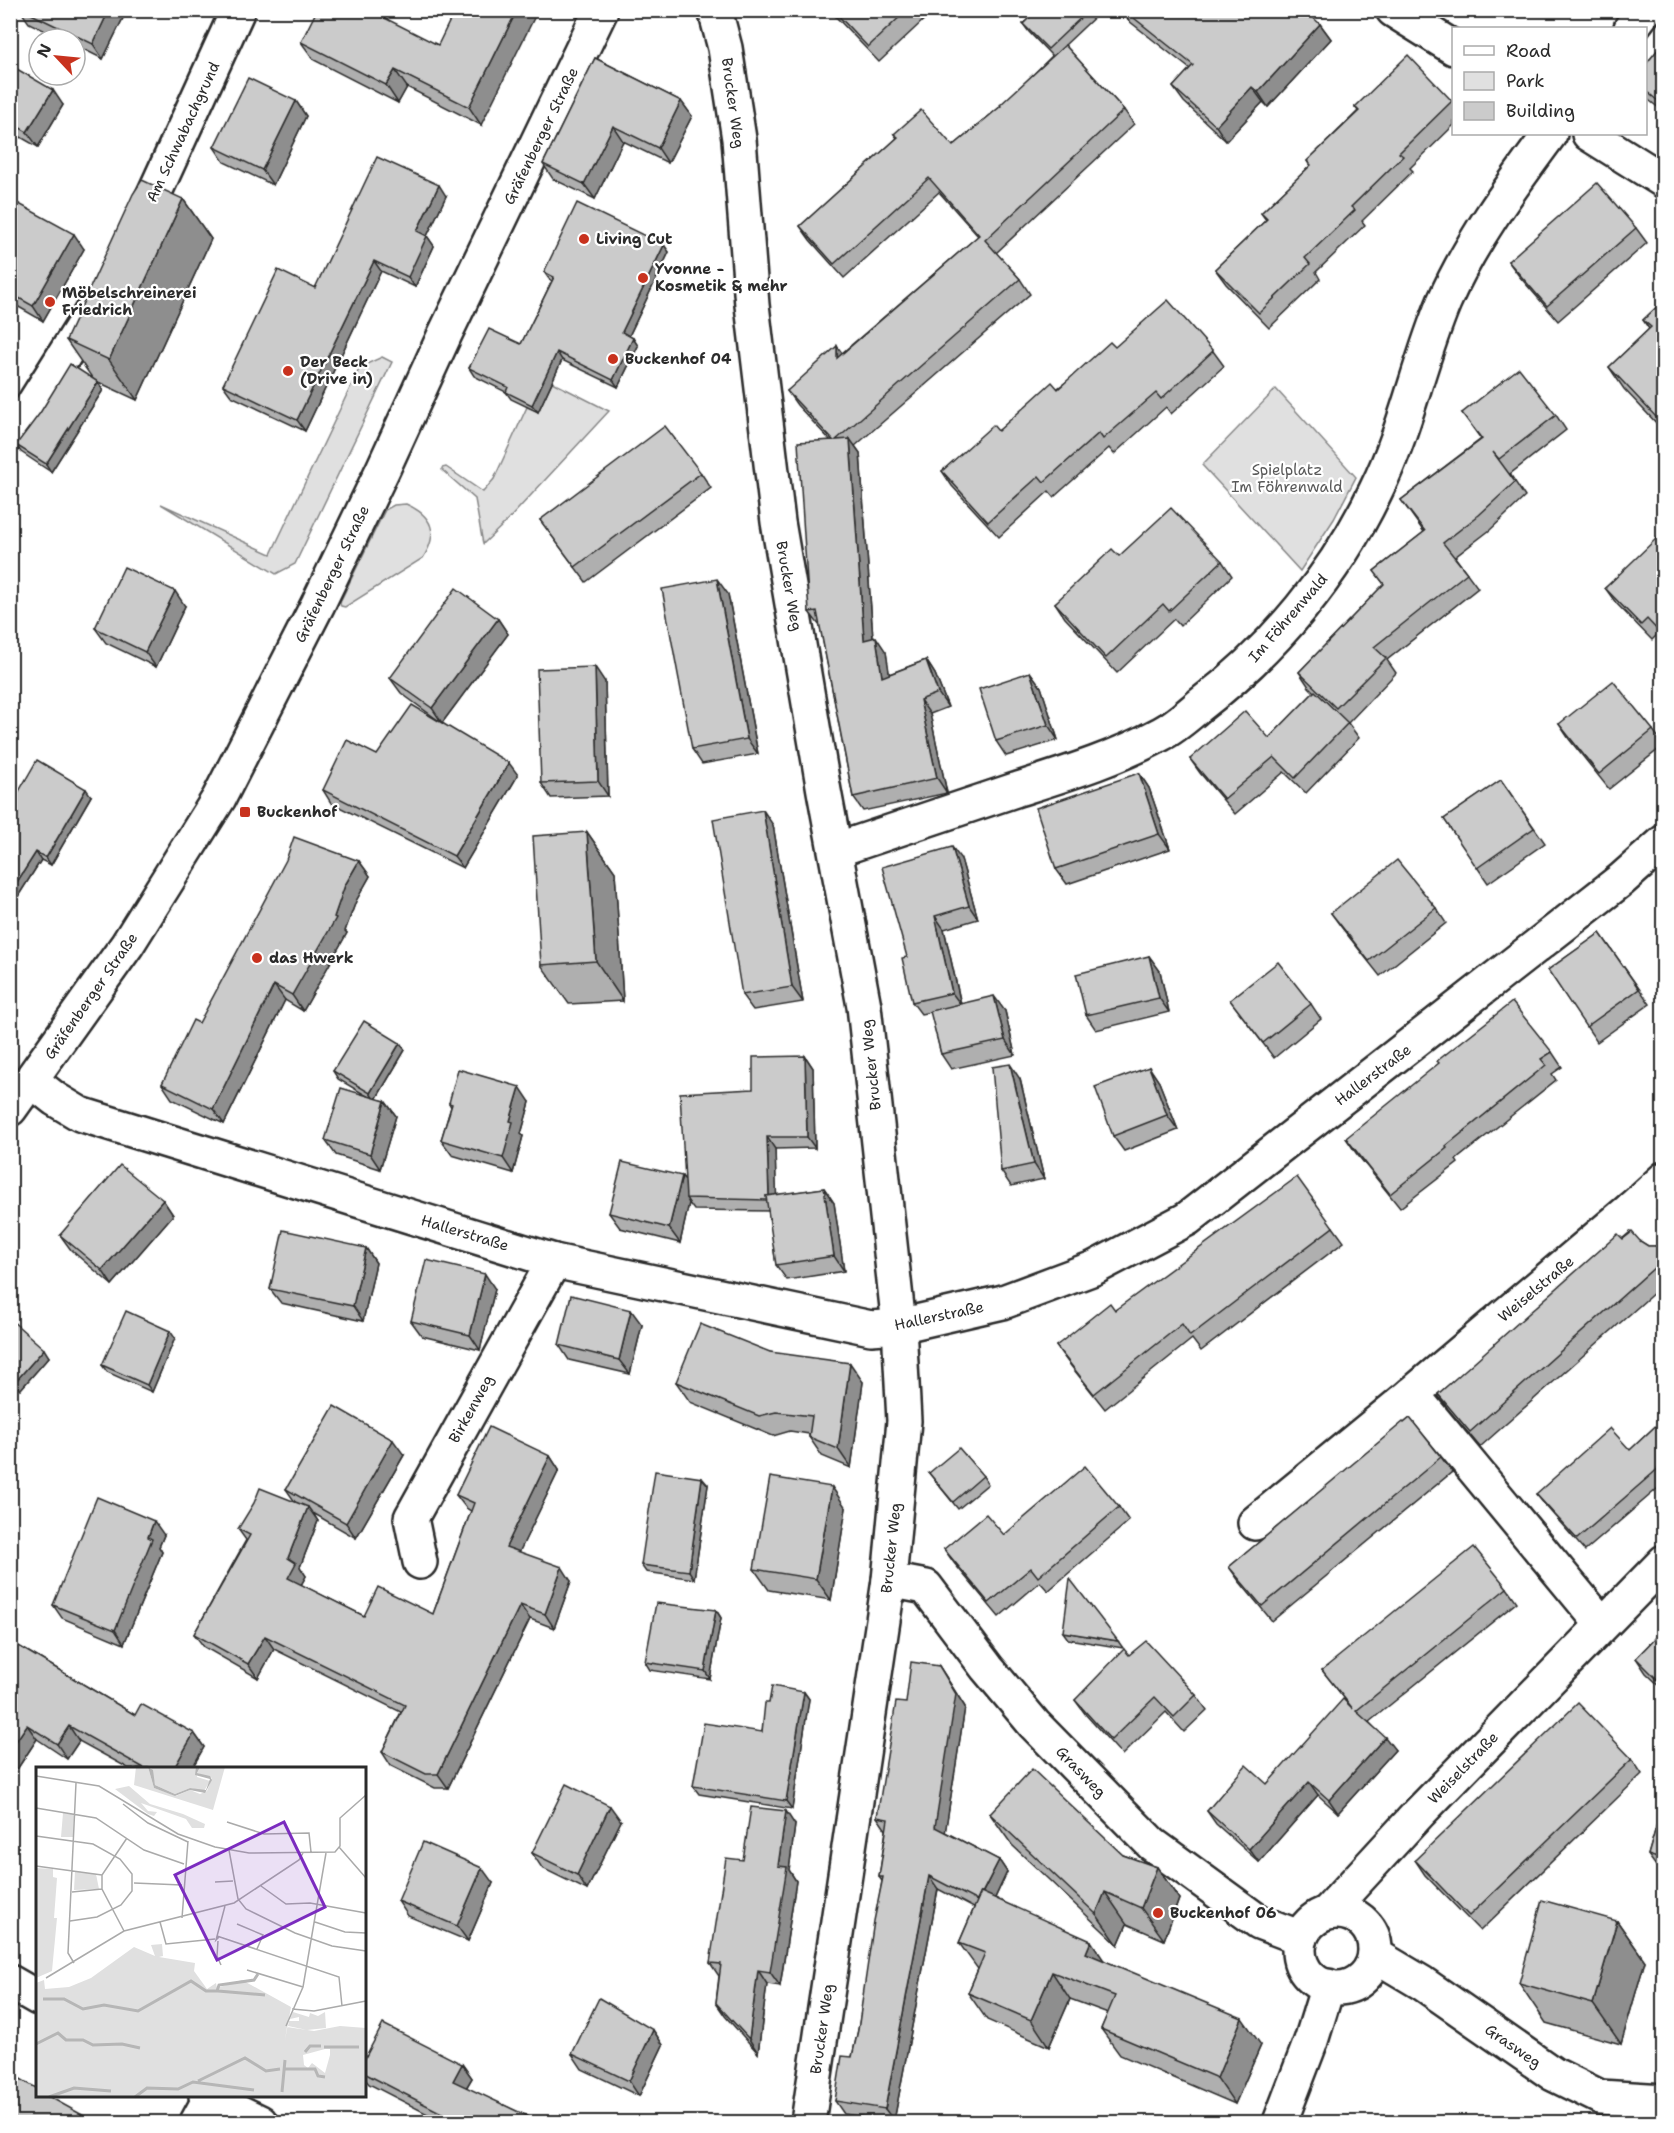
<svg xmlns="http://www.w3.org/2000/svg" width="1674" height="2133" font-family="'Shantell Sans',sans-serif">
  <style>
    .green { fill: #e0e0e0; stroke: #868686; stroke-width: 1.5 }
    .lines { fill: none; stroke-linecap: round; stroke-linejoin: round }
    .street-casing { stroke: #2b2b2b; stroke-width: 38 }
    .secondary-casing { stroke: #2b2b2b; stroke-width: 38 }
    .street { stroke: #fff; stroke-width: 33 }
    .secondary { stroke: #fff; stroke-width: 33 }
    .wall { fill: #afafaf; stroke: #2b2b2b; stroke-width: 1.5 }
    .shaded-wall { fill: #8e8e8e; stroke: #2b2b2b; stroke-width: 1.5 }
    .building { fill: #cbcbcb; stroke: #2b2b2b; stroke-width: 1.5 }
    .poi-dot { fill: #c8321e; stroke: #fff; stroke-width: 2 }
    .labels { text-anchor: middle; stroke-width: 4.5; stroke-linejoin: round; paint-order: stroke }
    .street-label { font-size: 15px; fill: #2b2b2b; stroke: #fff }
    .poi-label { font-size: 15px; font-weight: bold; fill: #2b2b2b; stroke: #fff; text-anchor: start }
    .park-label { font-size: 15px; fill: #585858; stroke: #fff }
    .inset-river { fill: none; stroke: #b6b6b6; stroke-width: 3 }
    .inset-road { fill: none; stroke: #aaa; stroke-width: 1.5 }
    .view { fill: #7b2cbf; fill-opacity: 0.15; stroke: #7b2cbf; stroke-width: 3 }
    .inset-edge { fill: none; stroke: #2b2b2b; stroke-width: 3 }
  </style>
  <rect width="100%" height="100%" fill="#fff"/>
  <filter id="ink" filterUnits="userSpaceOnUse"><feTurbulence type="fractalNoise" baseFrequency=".0167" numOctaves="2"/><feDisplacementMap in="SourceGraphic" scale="12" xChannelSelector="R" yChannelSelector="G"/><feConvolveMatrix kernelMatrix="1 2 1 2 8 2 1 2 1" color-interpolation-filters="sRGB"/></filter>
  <g filter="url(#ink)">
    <g class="green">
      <polygon points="382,357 392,362 295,564 276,574 161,504 271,554 360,367"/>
      <polygon points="552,382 609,411 507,521 483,544 475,499 442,470 442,468 446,467 483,492 494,479 527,407 538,411"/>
      <polygon points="1276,389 1356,477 1334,519 1300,571 1202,465"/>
      <path d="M406,504C433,516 439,533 423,558L345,607L341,606L340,604L341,600L385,510L394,505Z"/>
    </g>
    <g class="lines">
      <g class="street-casing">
        <g id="street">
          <polyline points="715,10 725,48 739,139 752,305 778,522 824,791 864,1006 899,1326 904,1421 889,1580 808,2122"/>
          <polyline points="1393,10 1454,48"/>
          <polyline points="1631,28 1645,10"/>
          <polyline points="1589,134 1664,181"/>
          <polyline points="139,227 238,10"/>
          <polyline points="10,434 29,411 94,308"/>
          <path d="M836,850C896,830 955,810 1015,790C1065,774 1115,759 1161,734C1175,727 1188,715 1200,705C1274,649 1336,574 1376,490C1406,430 1418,364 1444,302C1471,241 1510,188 1550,134"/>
          <polyline points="32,1081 55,1099 80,1114 554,1261 871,1328 899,1326 1003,1302 1094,1268 1187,1219 1621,880 1664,842"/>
          <polyline points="1632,1208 1664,1179"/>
          <polyline points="1412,1394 1602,1624"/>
          <polyline points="1255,1523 1412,1394 1632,1208 1664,1243"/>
          <polyline points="420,1562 411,1518 554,1261"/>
          <polyline points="889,1580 926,1587 987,1668 1034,1724 1152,1844 1259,1922 1301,1938"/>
          <circle cx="1337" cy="1950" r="38"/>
          <polyline points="1327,1913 1420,1812 1664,1562"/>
          <polyline points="1375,1955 1422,1983 1553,2074 1600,2097 1664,2101"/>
          <polyline points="10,1982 38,1998"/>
          <polyline points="206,2096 260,2122"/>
          <polyline points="197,2122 210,2098"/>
          <polyline points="1280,2122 1311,2041 1328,1986"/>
        </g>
      </g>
      <g class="secondary-casing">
        <polyline id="secondary" points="10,1109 127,945 219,798 318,604 383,469 445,334 601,10"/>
      </g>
      <use href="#street" class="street"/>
      <use href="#secondary" class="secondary"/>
    </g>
    <g class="wall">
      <polygon points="20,10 127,10 103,59 75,45 75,39 62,39 29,23"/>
      <polygon points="831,10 924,10 928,16 879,62 836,17"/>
      <polygon points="1037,10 1102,10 1065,45 1124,110 1134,124 996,253 1020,279 1030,294 855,446 860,453 873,638 886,652 889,674 926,660 935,674 948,707 930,714 947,793 863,811 853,797 820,626 809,612 830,440 797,405 787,391 842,353 978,236 939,192 844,278 810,240 800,226 897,138 894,134 953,146 1001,106 1052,56 1029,32 1023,24"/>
      <polygon points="1121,10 1253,10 1320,24 1331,39 1268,107 1263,102 1226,141 1184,102 1173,87 1190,69 1129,21"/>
      <polygon points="301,42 438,45 481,125 407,87 398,103 314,60"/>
      <polygon points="1664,42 1664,112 1646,98 1646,64"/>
      <polygon points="595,58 681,101 692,116 668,163 623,141 595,199 553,179 543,164"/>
      <polygon points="10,65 63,105 38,147 10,131"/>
      <polygon points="296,101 306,116 273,185 224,162 214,147"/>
      <polygon points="1452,101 1454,103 1454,125 1410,168 1413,171 1362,221 1365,225 1316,272 1320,279 1269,328 1226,284 1215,269 1266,220 1261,213 1310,166 1307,161 1358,111 1355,107"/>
      <polygon points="446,196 427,236 434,246 415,287 381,271 305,431 231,396 223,385 315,288"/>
      <polygon points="10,199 84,249 43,321 10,302"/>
      <polygon points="183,199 211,239 137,400 96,381 103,390 51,472 21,452 16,445 93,379 66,340"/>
      <polygon points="1636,228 1647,243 1558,321 1519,276 1508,261"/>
      <polygon points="664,245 669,252 629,336 633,338 638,346 618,387 562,360 538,412 511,399 506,392 474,376 469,368 521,344 552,281 549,279 544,272"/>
      <polygon points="1664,300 1664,431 1624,389 1609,367 1649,329 1643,320"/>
      <polygon points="1115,347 1213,351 1224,366 1171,414 1166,407 1114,454 1109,448 1054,497 1049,491 999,537 952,486 942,471"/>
      <polygon points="1462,413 1556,415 1566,430 1510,474 1525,497 1490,530 1455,557 1478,588 1387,660 1396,673 1348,723 1359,738 1306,793 1284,772 1235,814 1200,773 1190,759 1269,738 1314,692 1309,687 1299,672 1384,584 1374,571 1424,532 1401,500 1481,439"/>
      <polygon points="701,473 711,488 586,582 540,520"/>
      <polygon points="1664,540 1664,640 1658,634 1652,640 1616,603 1605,588"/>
      <polygon points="1119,556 1222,561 1232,576 1180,626 1174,619 1117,673 1065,618 1055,603"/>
      <polygon points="728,594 758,754 702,764 692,749"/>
      <polygon points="185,606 156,667 106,643 95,628"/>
      <polygon points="498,619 508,634 442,723 518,775 463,868 331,803 323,790 377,755 439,721 401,693 390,678"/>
      <polygon points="1030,672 1041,687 1058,740 1006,756 996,741"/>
      <polygon points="605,682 608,796 551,798 541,783"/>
      <polygon points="1559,724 1653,730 1664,745 1609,789 1569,739"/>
      <polygon points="1139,773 1149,788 1170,849 1067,884 1056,869"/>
      <polygon points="1501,780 1545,843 1488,883 1444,819"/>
      <polygon points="91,796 51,865 41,860 10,909 10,807"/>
      <polygon points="773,825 803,1002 753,1010 742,995"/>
      <polygon points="587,832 615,872 623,1001 569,1004 541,965"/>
      <polygon points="961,859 978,919 944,929 961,1004 1005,1011 1015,1055 951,1069 941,1054 931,1012 921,1014 912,1002 907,957"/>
      <polygon points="359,861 370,876 356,901 345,931 347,933 303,1011 285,1000 224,1124 172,1099 162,1084 199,1023"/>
      <polygon points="1436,908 1446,923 1380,976 1342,928 1331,913"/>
      <polygon points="1600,933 1650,1004 1597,1042 1548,970"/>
      <polygon points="1149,956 1160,971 1169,1012 1096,1030 1086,1015"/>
      <polygon points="1230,1000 1311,1004 1321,1019 1274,1058"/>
      <polygon points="400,1043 405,1050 376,1099 385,1101 396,1116 380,1169 336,1155 325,1140 367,1096 338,1079 333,1071"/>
      <polygon points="1552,1052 1562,1067 1552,1074 1556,1080 1456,1160 1458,1163 1400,1208 1356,1153 1346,1138"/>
      <polygon points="805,1056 813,1068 815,1148 775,1149 776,1195 824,1188 834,1203 844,1271 787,1280 776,1265 769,1211 694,1210 689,1203 680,1243 620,1228 609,1213 685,1180 753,1089"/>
      <polygon points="1149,1067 1159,1082 1178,1130 1124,1151 1113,1136"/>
      <polygon points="1020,1079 1044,1179 1011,1186 1001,1171"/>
      <polygon points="530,1102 521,1134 523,1136 513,1173 452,1155 441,1140 451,1107 449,1103"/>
      <polygon points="163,1200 173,1215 112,1285 71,1250 60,1235"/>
      <polygon points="1333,1227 1344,1242 1201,1351 1192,1339 1105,1409 1067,1361 1056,1346 1115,1310"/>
      <polygon points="1623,1239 1640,1241 1648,1246 1657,1246 1664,1243 1664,1284 1480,1447 1448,1409 1438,1394"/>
      <polygon points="366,1248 376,1263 363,1321 281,1303 270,1289"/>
      <polygon points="495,1289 480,1350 422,1336 411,1321"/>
      <polygon points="10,1319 49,1357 20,1390 10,1381"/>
      <polygon points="642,1325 630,1374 569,1360 559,1345"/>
      <polygon points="175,1338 152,1392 107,1372 102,1365"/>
      <polygon points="770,1352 863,1382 851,1468 822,1456 809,1437 809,1434 790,1431 773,1436 690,1402 676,1382"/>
      <polygon points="1664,1418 1664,1483 1585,1551 1545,1505 1536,1494 1630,1450"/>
      <polygon points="1404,1423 1441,1457 1452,1472 1272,1621 1239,1581 1229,1567"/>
      <polygon points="404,1455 356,1538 313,1513 318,1521 300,1567 306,1576 301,1585 364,1616 433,1614 471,1511 466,1508 456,1495 550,1456 559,1470 519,1552 571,1581 554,1628 530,1619 448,1788 435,1788 391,1766 382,1752 401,1712 274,1649 258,1678 204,1647 194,1634 246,1540 238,1529 295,1502 286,1489"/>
      <polygon points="929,1473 983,1476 988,1484 958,1509"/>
      <polygon points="708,1485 694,1579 646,1572 641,1565"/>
      <polygon points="1119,1507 1129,1521 1048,1591 1040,1582 999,1617 954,1563 944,1549 1004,1535"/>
      <polygon points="846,1508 831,1600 769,1590 754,1569"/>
      <polygon points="164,1535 159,1547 162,1552 124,1644 62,1618 53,1605"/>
      <polygon points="1507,1588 1517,1602 1369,1722 1395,1750 1338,1813 1318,1795 1259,1862 1216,1824 1207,1811 1267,1784 1349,1704 1322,1670"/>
      <polygon points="716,1610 721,1618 710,1679 650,1670 645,1662"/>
      <polygon points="1664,1629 1664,1690 1646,1673 1636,1658"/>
      <polygon points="1063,1632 1118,1641 1123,1648 1068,1639"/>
      <polygon points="10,1641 135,1715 194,1733 204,1747 192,1768 128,1768 79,1741 67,1759 37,1739 10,1780"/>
      <polygon points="1129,1655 1196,1695 1207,1710 1184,1732 1166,1712 1122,1755 1086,1715 1075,1700"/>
      <polygon points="939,1666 965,1707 945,1832 999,1860 1007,1872 995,1898 1105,1961 1261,2045 1235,2104 1120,2055 1101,2029 1108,2013 1070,1999 1049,2047 987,2020 968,1993 978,1969 959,1943 974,1908 938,1889 894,2121 844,2114 835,2101 852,2057 858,2030 882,1881 879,1877 886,1830 877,1817 906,1703"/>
      <polygon points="804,1692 809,1699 792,1809 699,1794 693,1786 762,1732 769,1703"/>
      <polygon points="1632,1759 1642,1774 1480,1931 1425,1875 1415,1860"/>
      <polygon points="1664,1800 1664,1877 1648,1855"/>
      <polygon points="990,1814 1123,1855 1157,1867 1179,1899 1164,1940 1127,1924 1118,1945 1012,1845"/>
      <polygon points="621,1821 587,1890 542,1868 532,1853"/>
      <polygon points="795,1825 789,1870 796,1881 784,1961 780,1986 767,1984 758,2053 725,2016 716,2003 719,1976 710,1963 743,1860"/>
      <polygon points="493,1883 468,1941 408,1916 398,1901"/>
      <polygon points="1617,1921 1645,1961 1621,2044 1546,2023 1519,1983"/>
      <polygon points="653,2030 663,2045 639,2096 582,2069 572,2054"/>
      <polygon points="364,2060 462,2064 472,2078 466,2088 540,2122 443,2122 369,2084 364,2078"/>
    </g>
    <g class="shaded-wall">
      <polygon points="109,10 127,10 103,59 93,44"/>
      <polygon points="517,10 538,10 481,125 469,107"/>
      <polygon points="1320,24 1331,39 1268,107 1258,92"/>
      <polygon points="395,70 407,87 398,103 386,85"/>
      <polygon points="1252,87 1263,102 1226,141 1216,126"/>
      <polygon points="53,90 63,105 38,147 27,132"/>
      <polygon points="296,101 306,116 273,185 262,170"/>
      <polygon points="681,101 692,116 668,163 658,148"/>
      <polygon points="613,126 623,141 595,199 584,184"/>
      <polygon points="439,185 446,196 427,236 434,246 415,287 408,277 417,231"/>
      <polygon points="183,199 211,239 137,400 109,360"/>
      <polygon points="74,234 84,249 43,321 33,306"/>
      <polygon points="664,245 669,252 627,340 622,332"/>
      <polygon points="374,261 381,271 305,431 297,420"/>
      <polygon points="633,338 638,346 618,387 613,380"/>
      <polygon points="837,346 847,360 837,358"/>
      <polygon points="557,352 562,360 538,412 532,405"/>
      <polygon points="98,382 103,390 51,472 46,464"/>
      <polygon points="850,439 860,453 874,654 864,640"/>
      <polygon points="717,579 728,594 758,754 747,739"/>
      <polygon points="175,591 185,606 156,667 145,652"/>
      <polygon points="498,619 508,634 442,723 432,708"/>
      <polygon points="876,637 886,652 892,691 882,677"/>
      <polygon points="926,660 935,674 948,707 938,693"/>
      <polygon points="595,667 605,682 608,796 598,781"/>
      <polygon points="1030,672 1041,687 1058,740 1048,725"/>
      <polygon points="920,700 930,714 947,793 937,778"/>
      <polygon points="509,763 518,775 463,868 454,856"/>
      <polygon points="1139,773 1149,788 1170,849 1159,834"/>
      <polygon points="86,789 91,796 51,865 46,858"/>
      <polygon points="763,810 773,825 803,1002 792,987"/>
      <polygon points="587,832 615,872 623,1001 596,961"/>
      <polygon points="952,847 961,859 978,919 969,906"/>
      <polygon points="36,852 41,860 10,909 10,893"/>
      <polygon points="359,861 370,876 356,901 345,931 347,933 303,1011 292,995 334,917 345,885"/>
      <polygon points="935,916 944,929 961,1005 952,993"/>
      <polygon points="1149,956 1160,971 1169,1012 1159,998"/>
      <polygon points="274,985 285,1000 224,1124 213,1109"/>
      <polygon points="994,996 1005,1011 1015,1055 1005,1040"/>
      <polygon points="400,1043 405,1050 375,1101 370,1093"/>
      <polygon points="805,1056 813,1068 815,1148 807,1137"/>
      <polygon points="1010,1064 1020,1079 1044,1179 1034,1164"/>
      <polygon points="1149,1067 1159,1082 1178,1130 1167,1115"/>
      <polygon points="520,1087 530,1102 521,1134 523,1136 513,1173 503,1158 510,1121"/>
      <polygon points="385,1101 396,1116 380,1169 370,1154"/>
      <polygon points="767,1137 775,1149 777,1211 769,1200"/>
      <polygon points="682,1176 693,1191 686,1198 689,1203 680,1243 669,1228"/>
      <polygon points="824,1188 834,1203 844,1271 834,1256"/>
      <polygon points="163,1200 173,1215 112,1285 102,1270"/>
      <polygon points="366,1248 376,1263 363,1321 353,1306"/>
      <polygon points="485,1274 495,1289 480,1350 470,1335"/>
      <polygon points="631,1310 642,1325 630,1374 619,1360"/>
      <polygon points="170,1331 175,1338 152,1392 147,1385"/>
      <polygon points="44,1349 49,1357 20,1390 15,1382"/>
      <polygon points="850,1363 863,1382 851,1468 838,1449"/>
      <polygon points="393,1440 404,1455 356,1538 346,1523"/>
      <polygon points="550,1456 559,1470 515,1561 506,1547"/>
      <polygon points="702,1478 708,1485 694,1579 689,1571"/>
      <polygon points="832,1487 846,1508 831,1600 816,1579"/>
      <polygon points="308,1507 318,1521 300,1567 306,1576 297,1592 288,1578 288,1558"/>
      <polygon points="154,1521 164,1535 159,1547 162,1552 124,1644 115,1630"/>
      <polygon points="562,1567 571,1581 554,1628 545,1614"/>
      <polygon points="520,1605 530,1619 448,1788 438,1774"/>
      <polygon points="716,1610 721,1618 710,1679 705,1671"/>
      <polygon points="265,1636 274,1649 258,1678 248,1664"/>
      <polygon points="939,1666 965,1707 944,1840 935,1827"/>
      <polygon points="804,1692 809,1699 792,1809 786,1801"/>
      <polygon points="27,1725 37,1739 10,1780 10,1750"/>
      <polygon points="69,1726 79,1741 67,1759 57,1744"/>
      <polygon points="194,1733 204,1747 192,1768 174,1768"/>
      <polygon points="1385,1737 1395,1750 1338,1813 1329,1800"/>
      <polygon points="1309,1782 1318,1795 1259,1862 1249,1849"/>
      <polygon points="610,1806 621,1821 587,1890 577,1875"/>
      <polygon points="786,1811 795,1825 789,1870 796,1881 780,1986 770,1972 778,1866"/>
      <polygon points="999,1860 1007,1872 987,1915 978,1902"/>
      <polygon points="1157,1867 1179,1899 1164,1940 1141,1908"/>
      <polygon points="482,1868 493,1883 468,1941 457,1926"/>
      <polygon points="929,1876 938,1889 894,2121 885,2109"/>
      <polygon points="1105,1892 1127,1924 1118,1945 1096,1914"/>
      <polygon points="1617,1921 1645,1961 1621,2044 1593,2004"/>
      <polygon points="1091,1941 1109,1968 1086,1953"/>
      <polygon points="758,1970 767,1984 758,2053 749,2039"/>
      <polygon points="1052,1972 1070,1999 1049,2047 1031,2020"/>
      <polygon points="1242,2018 1261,2045 1235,2104 1217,2078"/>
      <polygon points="653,2030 663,2045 639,2096 629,2081"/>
      <polygon points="462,2064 472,2078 462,2095 453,2081"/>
    </g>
    <g class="building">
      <polygon points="23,10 109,10 93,44"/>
      <polygon points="317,10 369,10 438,45 455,10 517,10 469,107 395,70 386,85 301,42"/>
      <polygon points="833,10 907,10 868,47"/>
      <polygon points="1037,10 1089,10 1048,49 1023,24"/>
      <polygon points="1124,10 1253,10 1254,11 1255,10 1305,10 1320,24 1258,92 1252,87 1216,126 1173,87 1193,65"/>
      <polygon points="1664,42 1664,106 1646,91 1646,64"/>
      <polygon points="1065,45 1124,110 985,240 1020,279 836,440 850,439 864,640 876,637 882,677 926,660 938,693 920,700 937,778 853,797 817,611 809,612 798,442 833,440 787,391 837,346 837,358 979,235 929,178 834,264 800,226 898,137 894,134 921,110 953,146 1001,106 1000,105"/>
      <polygon points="1408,55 1452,101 1399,153 1403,156 1351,207 1355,210 1305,258 1310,264 1259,313 1215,269 1267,219 1261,213 1311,165 1307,161 1359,111 1355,107"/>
      <polygon points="595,58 681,101 658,148 613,126 584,184 543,164"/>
      <polygon points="10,65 53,90 27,132 10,122"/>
      <polygon points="248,78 296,101 262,170 214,147"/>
      <polygon points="377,157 439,185 417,231 427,236 408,277 374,261 297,420 223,385 278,270 315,288"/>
      <polygon points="142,180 183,199 109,360 66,340 133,194"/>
      <polygon points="1597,183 1636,228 1547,306 1508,261"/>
      <polygon points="10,199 74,234 33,306 10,293"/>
      <polygon points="577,203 664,245 622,332 633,338 613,380 557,352 532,405 506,392 508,387 469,368 489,329 521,344 554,277 544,272"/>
      <polygon points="1168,300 1213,351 1161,399 1156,393 1103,439 1099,433 1044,482 1039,476 988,522 942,471 993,425 998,431 1052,382 1058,389 1110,342 1115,347"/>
      <polygon points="1664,300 1664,412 1657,418 1609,367 1651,327 1643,320"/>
      <polygon points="70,364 98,382 46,464 16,445 40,413"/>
      <polygon points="1519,368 1556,415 1499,459 1493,452 1515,482 1479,515 1443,543 1467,573 1374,647 1386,658 1336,708 1299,672 1384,584 1374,571 1425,531 1401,500 1482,439 1462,413"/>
      <polygon points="665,426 701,473 575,567 540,520"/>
      <polygon points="1171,508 1222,561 1169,611 1163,604 1106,658 1055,603 1112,549 1119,556"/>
      <polygon points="1660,535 1664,540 1664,637 1647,619 1641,625 1605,588"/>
      <polygon points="124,567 175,591 145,652 95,628"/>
      <polygon points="717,579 747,739 692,749 662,589"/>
      <polygon points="456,588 498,619 432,708 390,678"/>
      <polygon points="595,667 598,781 541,783 537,669"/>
      <polygon points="1030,672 1048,725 996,741 979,689"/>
      <polygon points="1613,681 1653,730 1599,774 1559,724"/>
      <polygon points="1315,691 1348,723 1295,778 1274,757 1224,799 1190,759 1245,711 1269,738"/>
      <polygon points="412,705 509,763 454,856 323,790 347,740 377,755"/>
      <polygon points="37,760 86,789 46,858 36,852 10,893 10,807"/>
      <polygon points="1139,773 1159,834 1056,869 1036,808"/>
      <polygon points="1501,780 1534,828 1477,868 1444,819"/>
      <polygon points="763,810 792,987 742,995 713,819"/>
      <polygon points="587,832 596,961 541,965 533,836"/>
      <polygon points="294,837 359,861 345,885 334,917 336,918 292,995 274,985 213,1109 162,1084 193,1020 199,1023 286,860"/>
      <polygon points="952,847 969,906 935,916 952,993 912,1002 902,958 907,957 882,867"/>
      <polygon points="1397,860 1436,908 1369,961 1331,913"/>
      <polygon points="1600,933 1639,989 1586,1027 1548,970"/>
      <polygon points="1149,956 1159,998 1086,1015 1076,974"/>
      <polygon points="1278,962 1311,1004 1263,1043 1230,1000"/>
      <polygon points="994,996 1005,1040 941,1054 930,1011"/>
      <polygon points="1512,1002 1552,1052 1541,1059 1546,1065 1446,1146 1447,1148 1390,1194 1346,1138 1439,1063 1437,1061"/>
      <polygon points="364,1021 400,1043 370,1093 333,1071"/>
      <polygon points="805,1056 807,1137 767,1137 769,1196 766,1196 767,1200 686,1198 680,1093 753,1089 753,1057"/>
      <polygon points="1010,1064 1034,1164 1001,1171 992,1067"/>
      <polygon points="1149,1067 1167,1115 1113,1136 1095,1087"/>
      <polygon points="458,1069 520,1087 510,1121 513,1122 503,1158 441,1140 452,1104 449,1103"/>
      <polygon points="341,1088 385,1101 370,1154 325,1140"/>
      <polygon points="622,1162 682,1176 669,1228 609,1213"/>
      <polygon points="120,1165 163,1200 102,1270 60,1235"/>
      <polygon points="1297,1177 1333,1227 1190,1336 1182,1324 1094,1394 1056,1346 1110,1303 1115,1310"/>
      <polygon points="824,1188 834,1256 776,1265 766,1196"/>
      <polygon points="283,1230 366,1248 353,1306 270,1289"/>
      <polygon points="1632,1232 1640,1241 1648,1246 1657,1246 1664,1243 1664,1259 1470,1432 1438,1394 1618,1234 1623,1239"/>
      <polygon points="426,1260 485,1274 470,1335 411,1321"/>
      <polygon points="571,1295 631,1310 619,1360 559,1345"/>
      <polygon points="126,1311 170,1331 147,1385 102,1365"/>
      <polygon points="10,1319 44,1349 15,1382 10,1378"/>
      <polygon points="700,1324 770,1352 850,1363 838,1449 809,1437 812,1416 776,1412 759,1416 676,1382"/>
      <polygon points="334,1406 393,1440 346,1523 286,1489"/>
      <polygon points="1410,1418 1441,1457 1262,1606 1229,1567 1403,1422 1404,1423"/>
      <polygon points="1664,1418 1664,1463 1652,1474 1577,1539 1536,1494 1610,1428 1630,1450"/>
      <polygon points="489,1427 550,1456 506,1547 562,1567 545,1614 520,1605 438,1774 426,1774 382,1752 405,1705 265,1636 248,1664 194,1634 250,1535 238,1529 254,1503 260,1488 308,1507 288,1558 296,1563 288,1578 364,1616 378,1587 433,1614 474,1503 456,1495"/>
      <polygon points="959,1448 983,1476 953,1502 929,1473"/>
      <polygon points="1085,1466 1119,1507 1038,1577 1031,1568 989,1603 944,1549 986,1514 1004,1535"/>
      <polygon points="655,1471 702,1478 689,1571 641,1565"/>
      <polygon points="770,1477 832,1487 816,1579 754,1569"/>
      <polygon points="97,1497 154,1521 148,1537 152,1539 115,1630 53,1605"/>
      <polygon points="1474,1547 1507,1588 1356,1711 1385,1737 1329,1800 1309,1782 1249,1849 1207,1811 1246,1765 1267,1784 1343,1699 1353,1709 1322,1670"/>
      <polygon points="1070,1579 1118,1641 1063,1632"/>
      <polygon points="656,1603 716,1610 705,1671 645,1662"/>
      <polygon points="1664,1629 1664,1686 1636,1658"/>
      <polygon points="10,1641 135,1715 141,1704 194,1733 174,1768 144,1768 69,1726 57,1744 27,1725 10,1750"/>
      <polygon points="1146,1641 1196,1695 1174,1717 1155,1697 1111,1740 1075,1700 1124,1649 1129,1655"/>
      <polygon points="911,1662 939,1666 956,1694 935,1827 999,1860 982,1893 981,1892 977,1901 929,1876 885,2109 835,2101 842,2056 852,2057 858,2030 874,1921 883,1877 879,1877 888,1819 877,1817 896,1702 906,1703"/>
      <polygon points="772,1686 804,1692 786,1801 693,1786 704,1723 762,1732 765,1703 769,1703"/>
      <polygon points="1578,1703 1632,1759 1469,1916 1415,1860"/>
      <polygon points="1032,1769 1123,1855 1157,1867 1141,1908 1105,1892 1096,1914 990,1814"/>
      <polygon points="566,1784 610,1806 577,1875 532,1853"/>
      <polygon points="1664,1800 1664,1860 1648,1855"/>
      <polygon points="751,1807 786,1811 778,1866 787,1867 770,1972 758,1970 749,2039 716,2003 721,1964 710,1963 726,1858 743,1860"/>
      <polygon points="423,1842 482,1868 457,1926 398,1901"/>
      <polygon points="981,1892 1091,1941 1086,1953 1242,2018 1217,2078 1101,2029 1115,1996 1052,1972 1031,2020 968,1993 985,1953 959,1943"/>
      <polygon points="1542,1900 1617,1921 1593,2004 1519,1983"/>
      <polygon points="599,1998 653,2030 629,2081 572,2054"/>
      <polygon points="383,2024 462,2064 453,2081 540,2122 459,2122 364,2073 364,2060"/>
      <polygon points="10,2073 38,2089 38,2096 48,2096 95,2122 10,2122"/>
    </g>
  </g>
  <g class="poi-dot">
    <circle cx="584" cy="239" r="6"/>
    <circle cx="643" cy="278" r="6"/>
    <circle cx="50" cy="302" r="6"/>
    <circle cx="613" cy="359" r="6"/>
    <circle cx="288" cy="371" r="6"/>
    <rect x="239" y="806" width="12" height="12" rx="3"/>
    <circle cx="257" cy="958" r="6"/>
    <circle cx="1158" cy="1913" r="6"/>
  </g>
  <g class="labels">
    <g class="street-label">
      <text transform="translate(733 103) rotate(82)" y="5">Brucker Weg</text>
      <text transform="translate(183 132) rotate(-65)" y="5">Am Schwabachgrund</text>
      <text transform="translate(541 136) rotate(-64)" y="5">Gräfenberger Straße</text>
      <text transform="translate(332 574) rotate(-64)" y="5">Gräfenberger Straße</text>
      <text transform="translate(789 586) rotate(80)" y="5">Brucker Weg</text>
      <text transform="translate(1288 618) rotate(-49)" y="5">Im Föhrenwald</text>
      <text transform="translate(91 996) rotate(-55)" y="5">Gräfenberger Straße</text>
      <text transform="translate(871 1065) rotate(-96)" y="5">Brucker Weg</text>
      <text transform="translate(1373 1075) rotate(-37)" y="5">Hallerstraße</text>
      <text transform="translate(465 1233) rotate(17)" y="5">Hallerstraße</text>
      <text transform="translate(1536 1289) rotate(-40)" y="5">Weiselstraße</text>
      <text transform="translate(939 1316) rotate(-12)" y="5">Hallerstraße</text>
      <text transform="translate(471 1409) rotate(-61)" y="5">Birkenweg</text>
      <text transform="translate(891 1548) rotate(-84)" y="5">Brucker Weg</text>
      <text transform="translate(1463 1768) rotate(-46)" y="5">Weiselstraße</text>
      <text transform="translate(1081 1772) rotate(46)" y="5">Grasweg</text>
      <text transform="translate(822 2029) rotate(-82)" y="5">Brucker Weg</text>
      <text transform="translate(1513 2046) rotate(35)" y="5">Grasweg</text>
    </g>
    <g class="poi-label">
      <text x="596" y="244">Living Cut</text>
      <text x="655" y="274">Yvonne -<tspan x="655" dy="17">Kosmetik &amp; mehr</tspan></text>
      <text x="62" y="298">Möbelschreinerei<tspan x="62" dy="17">Friedrich</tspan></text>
      <text x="625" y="364">Buckenhof 04</text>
      <text x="300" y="367">Der Beck<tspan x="300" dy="17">(Drive in)</tspan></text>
      <text x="257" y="817">Buckenhof</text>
      <text x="269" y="963">das Hwerk</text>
      <text x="1170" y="1918">Buckenhof 06</text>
    </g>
    <g class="park-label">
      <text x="1287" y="475">Spielplatz<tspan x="1287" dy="17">Im Föhrenwald</tspan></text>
    </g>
  </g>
  <g transform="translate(36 1767)">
    <rect width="330" height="330" fill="#fff"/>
    <path d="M100,0H112L118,21L140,29L154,23L164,27L171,24L176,11L161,6L164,0H189L177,43L98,18ZM115,0H160L161,10L174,14L168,24L154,21L139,27L119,18ZM93,19L114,37L147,47L169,57L168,61H156L150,52L105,36L112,44L121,45L118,49L112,47L79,22ZM27,46L38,47L37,70H25ZM0,101L17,102V110L21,111L18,151H21L16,204L0,211ZM39,104L60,107L63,122L38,123ZM126,177L127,189L123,190L159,196L158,204L171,222L180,216L181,221L206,213L255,240L249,273L251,260L278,264L304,259L330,261V330H0V216L8,213L9,222L33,220L55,211L98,180L119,189L115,178ZM289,282H294V288L289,306L276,296L272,301L268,298L267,288ZM257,245L273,250L274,246L282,249L289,245L290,261L271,263L252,259L253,254H263V250L254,252Z" fill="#e0e0e0" fill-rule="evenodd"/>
    <path d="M112,0L117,3L119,18L139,27L154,21L170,23L174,12L159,8L160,0H164L161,6L174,9L176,13L169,26L154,23L139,29L118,21Z" fill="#b6b6b6"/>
    <path class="inset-river" d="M182,224L229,228M7,232H28L47,242L68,238L102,244L155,214L170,224H181L183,218L218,213L222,207M0,277L22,266L30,273H47L57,278L86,277L104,281M288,280H323M269,285L274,279H285M248,302H279L282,309L289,310M162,314L209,291L230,304L244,302M246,325L249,293M13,330L38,321L75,324M99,330L111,321L142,322L157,315L218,323"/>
    <path class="inset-road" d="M0,9L63,19L142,67L179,80L213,86L299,85L304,79V51L330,28M87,37L112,56L152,75M0,41L60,51L108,83L148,97M191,55L228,67L273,66L275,85M0,69L57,77L84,92L96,107V124L85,138L61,150L34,154M303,80L330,111M193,83L202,132L210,142L259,166L296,179L330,184M0,99L66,108M179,115L197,114M98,116L146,118M225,119L250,137L274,136L330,146M36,125L66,122M146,151L152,74M124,155L130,177L179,172M279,155L309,165L330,166M201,157L227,168L221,182M88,164L66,122V108L91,71M181,169L303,210L306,239M183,170L180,173L189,139M182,174L181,189L185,198M38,196L32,186L40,16M211,203L267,220M10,211L88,164L198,136L263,93L267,86M256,242L278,244L330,234M250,259L267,220L290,86"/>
    <path class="view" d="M248,55L289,140L181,193L139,108Z"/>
    <rect width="330" height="330" class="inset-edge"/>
  </g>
  <rect width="1674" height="2133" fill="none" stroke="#fff" stroke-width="36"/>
  <rect x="18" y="18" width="1638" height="2097" fill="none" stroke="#2b2b2b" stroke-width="2" filter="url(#ink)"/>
  <rect x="1452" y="27" width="195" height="108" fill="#ffffff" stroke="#aaaaaa" stroke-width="1.5"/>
  <rect x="1464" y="46" width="30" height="9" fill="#ffffff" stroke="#aaaaaa" stroke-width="1.5"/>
  <text x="1506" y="57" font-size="18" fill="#2b2b2b">Road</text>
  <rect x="1464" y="72" width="30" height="18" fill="#e0e0e0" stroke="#aaaaaa" stroke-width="1.5"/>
  <text x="1506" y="87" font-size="18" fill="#2b2b2b">Park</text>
  <rect x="1464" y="102" width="30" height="18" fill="#cbcbcb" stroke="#aaaaaa" stroke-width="1.5"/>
  <text x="1506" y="117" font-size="18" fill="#2b2b2b">Building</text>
  <g transform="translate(57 57) rotate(296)"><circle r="28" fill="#ffffff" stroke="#aaaaaa" stroke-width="1.5"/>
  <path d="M0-4.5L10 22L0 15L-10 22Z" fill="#c8321e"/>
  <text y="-9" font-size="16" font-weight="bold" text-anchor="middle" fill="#2b2b2b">N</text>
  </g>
</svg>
